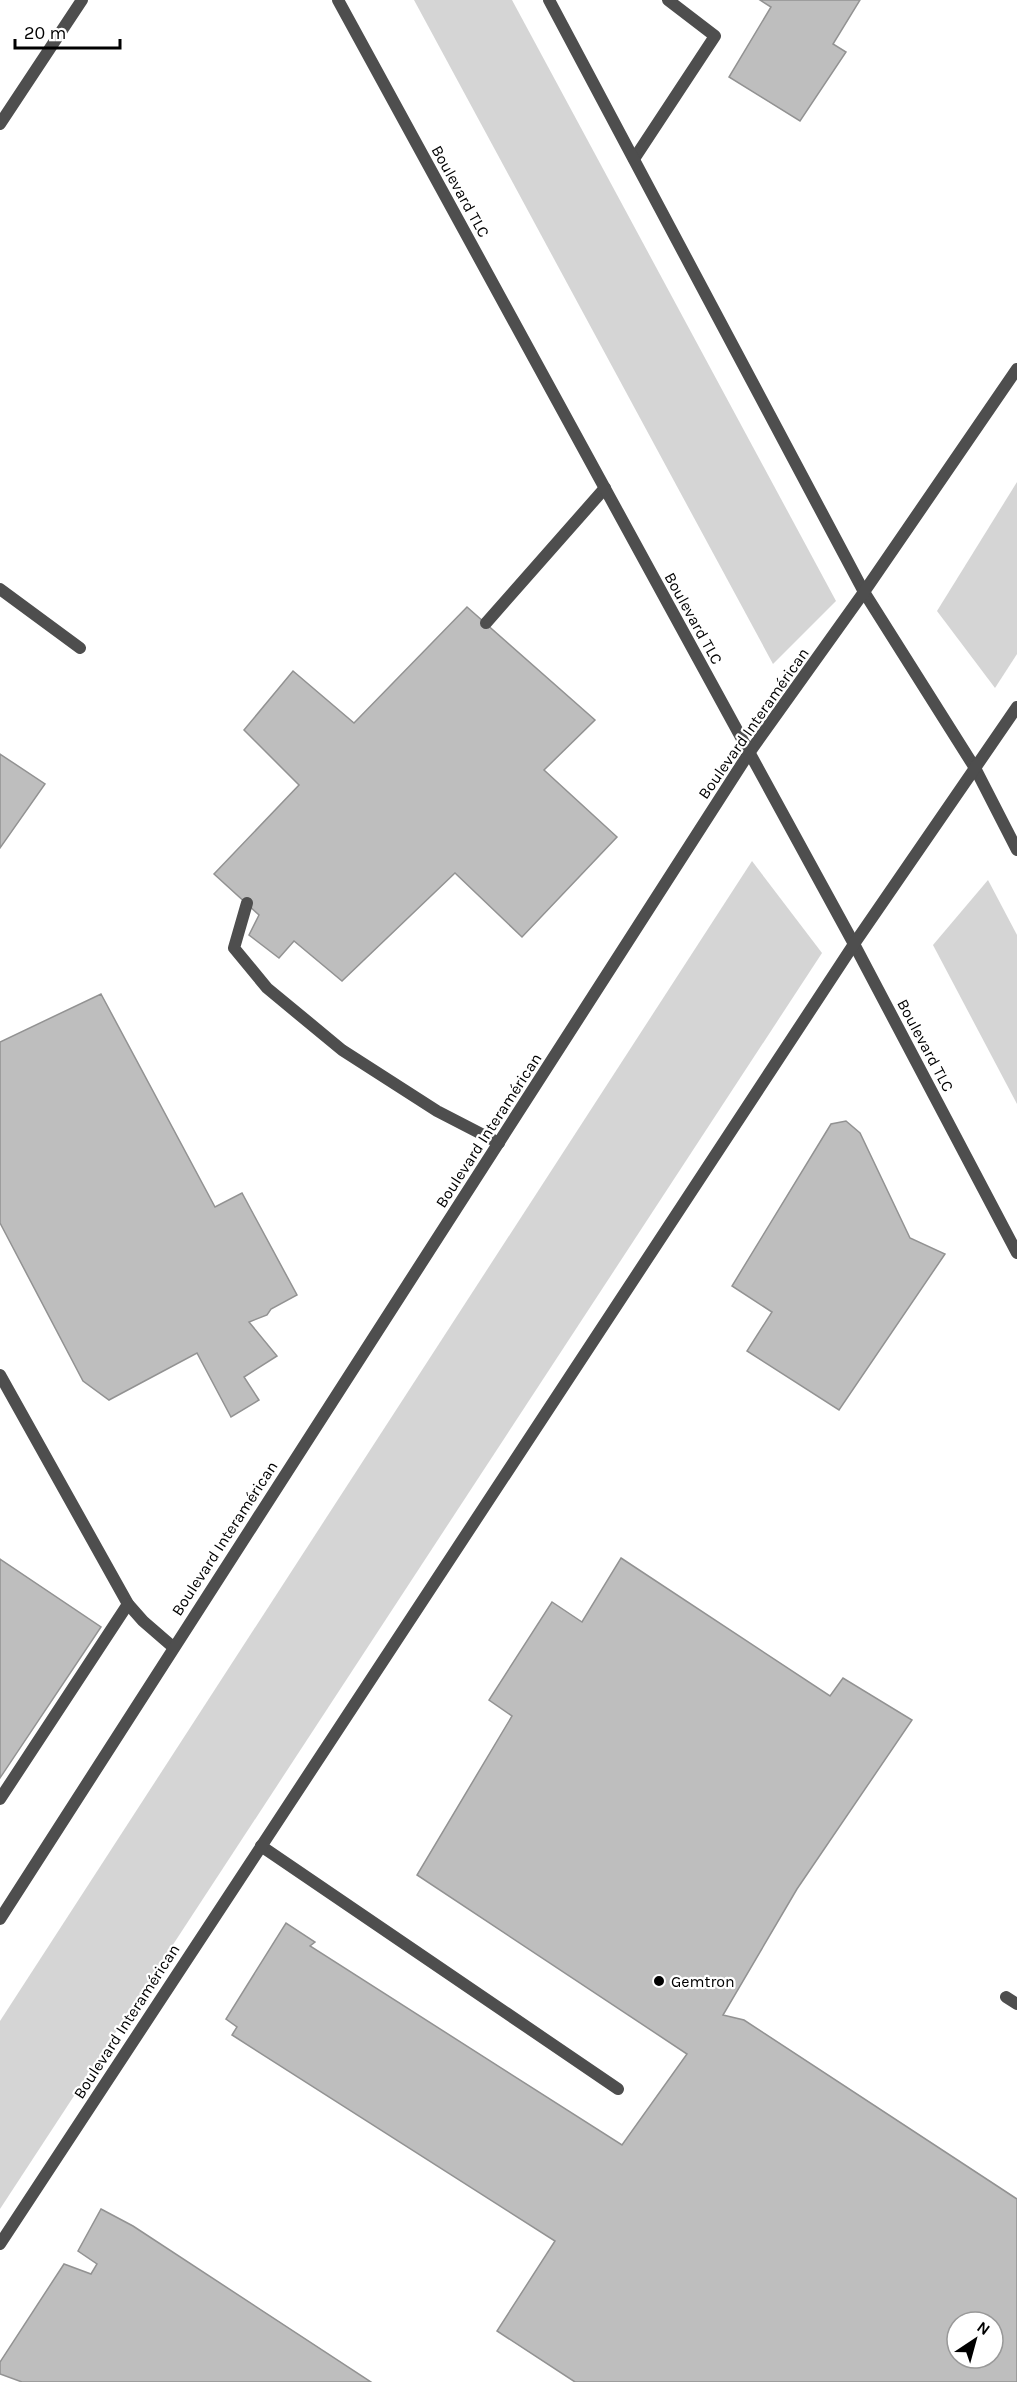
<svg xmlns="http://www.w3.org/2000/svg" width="1017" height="2382" font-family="Karla,sans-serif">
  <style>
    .green { fill: #d5d5d5 }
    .building { fill: #bebebe; stroke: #929292; stroke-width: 1.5; fill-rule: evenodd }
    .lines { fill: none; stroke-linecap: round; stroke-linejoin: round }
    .lane { stroke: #4e4e4e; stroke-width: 12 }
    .street { stroke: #4e4e4e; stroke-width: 12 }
    .poi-dot { fill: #000; stroke: #fff; stroke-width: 2 }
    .labels { text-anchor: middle; stroke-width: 4.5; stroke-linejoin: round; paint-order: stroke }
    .street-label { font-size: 16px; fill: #000; stroke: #fff }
    .poi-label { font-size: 16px; fill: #000; stroke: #fff; text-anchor: start }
  </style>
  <rect width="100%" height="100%" fill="#fff"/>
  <g class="green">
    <polygon points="414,0 512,0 836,601 773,664"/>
    <polygon points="1017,482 1017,654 995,688 937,611"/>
    <polygon points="752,861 822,953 0,2209 0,2021"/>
    <polygon points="988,880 1017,935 1017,1104 933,945"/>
  </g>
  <g class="building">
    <polygon points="760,0 860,0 833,44 846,52 800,121 729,77 771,7"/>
    <polygon points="467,607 595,720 544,770 617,837 522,937 455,873 342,981 294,941 279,958 249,935 259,915 214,874 299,785 244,730 293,671 354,723"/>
    <polygon points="0,754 45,784 0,848"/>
    <polygon points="101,994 215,1207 242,1193 297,1295 271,1309 267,1315 249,1322 277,1356 244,1377 259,1400 231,1417 197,1353 109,1400 83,1381 0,1223 0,1042"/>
    <polygon points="846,1121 860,1133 910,1238 945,1254 839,1410 747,1351 772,1312 732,1286 831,1124"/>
    <path d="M621,1558L830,1696L843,1678L912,1720L797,1889L723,2015L744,2020L1017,2199V2382H575L497,2331L555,2241L232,2035L237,2027L226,2019L286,1923L315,1942L310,1946L622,2145L687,2054L417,1875L512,1716L489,1700L552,1602L582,1622ZM957,2322H993V2358H957Z"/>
    <polygon points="0,1559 101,1627 0,1778"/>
    <polygon points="101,2209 133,2226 371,2382 22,2382 0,2374 0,2362 64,2264 91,2274 97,2264 78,2251"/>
  </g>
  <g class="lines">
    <g class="lane">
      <polyline points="634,159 715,36 668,0"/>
      <polyline points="0,589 80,648"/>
      <polyline points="486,623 605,488"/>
      <polyline points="247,903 234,948 267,988 342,1050 437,1111 499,1143"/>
      <polyline points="0,1375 128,1604 143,1621 173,1647"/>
      <polyline points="0,1799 128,1604"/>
      <polyline points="261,1846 618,2089"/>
      <polyline points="1006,1997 1017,2004"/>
    </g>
    <g class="street">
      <polyline points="338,0 854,944 1017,1253"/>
      <polyline points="549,0 864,592 975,768 1017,850"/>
      <polyline points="0,124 82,0"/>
      <polyline points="0,1919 749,753 864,592 1017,369"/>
      <polyline points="0,2244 854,944 1017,707"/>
    </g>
  </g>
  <circle class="poi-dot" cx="659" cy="1981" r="6"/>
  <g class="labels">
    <g class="street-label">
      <text transform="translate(461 191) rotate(61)" y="6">Boulevard TLC</text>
      <text transform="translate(694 618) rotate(61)" y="6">Boulevard TLC</text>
      <text transform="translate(753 723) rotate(-55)" y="6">Boulevard Interamérican</text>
      <text transform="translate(926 1045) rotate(62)" y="6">Boulevard TLC</text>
      <text transform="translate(488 1130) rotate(-57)" y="6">Boulevard Interamérican</text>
      <text transform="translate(224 1538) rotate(-57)" y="6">Boulevard Interamérican</text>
      <text transform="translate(126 2021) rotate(-57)" y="6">Boulevard Interamérican</text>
    </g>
    <g class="poi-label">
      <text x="671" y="1987">Gemtron</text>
    </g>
  </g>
  <g transform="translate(975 2340) rotate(36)"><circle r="28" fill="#ffffff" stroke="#999999" stroke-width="1.5"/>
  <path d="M0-4.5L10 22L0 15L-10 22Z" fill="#000000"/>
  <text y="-9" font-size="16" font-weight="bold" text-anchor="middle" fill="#000000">N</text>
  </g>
  <path d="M15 39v9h105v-9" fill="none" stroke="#000000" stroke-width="3"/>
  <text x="24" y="39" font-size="18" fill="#000000" stroke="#ffffff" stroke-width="4.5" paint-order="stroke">20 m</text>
</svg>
